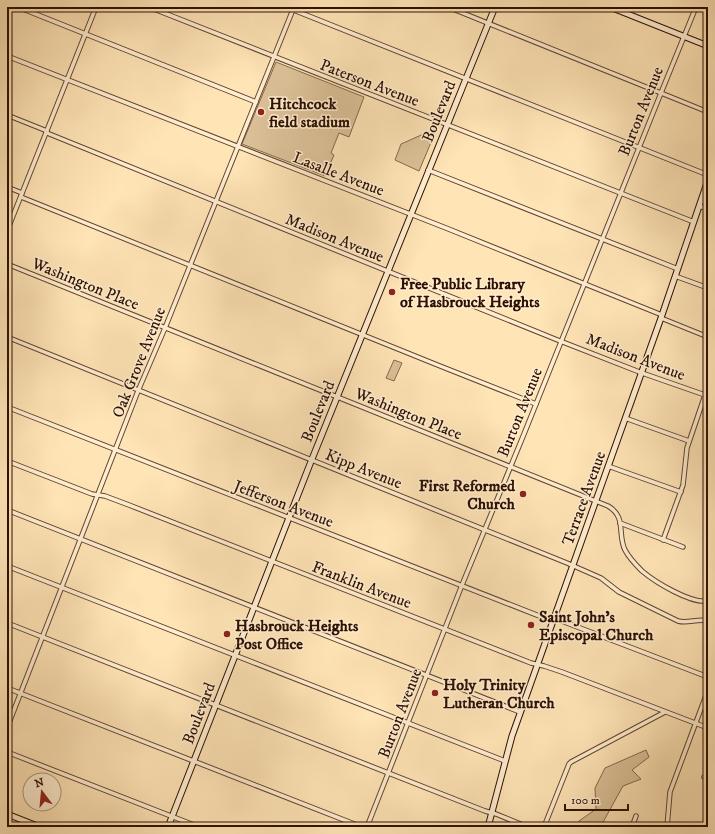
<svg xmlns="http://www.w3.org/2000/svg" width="715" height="834" font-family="'IM FELL DW Pica',serif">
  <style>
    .green { fill: #dbc097; stroke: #84684c }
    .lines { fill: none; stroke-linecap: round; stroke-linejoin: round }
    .street-casing { stroke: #61452e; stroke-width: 5.5 }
    .secondary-casing { stroke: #2c1000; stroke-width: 7 }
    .street { stroke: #ffedd0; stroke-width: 3.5 }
    .secondary { stroke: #ffedd0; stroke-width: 5 }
    .poi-dot { fill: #8f2418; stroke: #ffedd0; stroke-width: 1.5 }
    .labels { text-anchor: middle; stroke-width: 3; stroke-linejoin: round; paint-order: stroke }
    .street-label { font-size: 16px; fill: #2c1000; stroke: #ffedd0 }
    .poi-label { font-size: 16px; font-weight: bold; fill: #2c1000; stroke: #ffedd0; text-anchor: start }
  </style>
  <rect width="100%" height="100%" fill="#ffe4b6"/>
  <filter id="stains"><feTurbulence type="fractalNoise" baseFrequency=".005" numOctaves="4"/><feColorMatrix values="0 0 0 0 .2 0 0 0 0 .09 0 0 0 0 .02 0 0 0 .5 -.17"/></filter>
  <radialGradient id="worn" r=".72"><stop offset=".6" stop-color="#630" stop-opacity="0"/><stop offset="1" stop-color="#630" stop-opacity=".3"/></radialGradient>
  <g class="green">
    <polygon points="276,62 364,97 349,137 339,133 331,153 334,155 325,176 242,144"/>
    <polygon points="437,128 419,171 395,160 401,144"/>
    <polygon points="394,360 402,363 394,381 386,378"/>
    <polygon points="646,750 649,757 632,770 641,779 623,786 602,824 603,827 576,827 579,821 596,809 595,788 605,768"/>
  </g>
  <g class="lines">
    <g class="street-casing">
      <g id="street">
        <polyline points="18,7 256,102"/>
        <polyline points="149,7 694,222"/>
        <polyline points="286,7 708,175"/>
        <polyline points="448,7 708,112"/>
        <polyline points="7,56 446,228 662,315"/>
        <polyline points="7,115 47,131"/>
        <polyline points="47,133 555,339 642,373 705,395 687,448 683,485 663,540"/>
        <polyline points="428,170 678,269"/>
        <polyline points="7,187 22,193"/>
        <polyline points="21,197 440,366 536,404"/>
        <polyline points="699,206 708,209"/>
        <polyline points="7,231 96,7"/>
        <path d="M7,264L608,506C627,517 617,534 625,550C629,558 636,565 642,571C655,582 691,604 708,601"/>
        <polyline points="675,276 708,288"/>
        <polyline points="661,318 708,337"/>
        <path d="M7,337L567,563L601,578L619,592L678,621C688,624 698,618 708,621"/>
        <polyline points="7,407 552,621"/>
        <polyline points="625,418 689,441"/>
        <polyline points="7,461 92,494 105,496 129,505 531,663 544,666 562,672 708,728"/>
        <polyline points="608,466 681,492"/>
        <polyline points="7,510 520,712"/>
        <polyline points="620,523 683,547"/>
        <polyline points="7,566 505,761"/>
        <polyline points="554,618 708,677"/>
        <polyline points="7,623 485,811 496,814 528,827"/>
        <polyline points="7,688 362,827"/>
        <polyline points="7,728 138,391 165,328 294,7"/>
        <polyline points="7,752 199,827"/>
        <polyline points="704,777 708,778"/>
        <polyline points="367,827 462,585 524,434 661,93 696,7"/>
        <polyline points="544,827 569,764 571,762 665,712"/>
        <polyline points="632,827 636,816"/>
        <polyline points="667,827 670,792 708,690"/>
      </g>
    </g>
    <g class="secondary-casing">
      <g id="secondary">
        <polyline points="610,7 708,46"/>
        <polyline points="7,814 40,827"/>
        <polyline points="168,827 310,464 495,7"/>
        <polyline points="488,827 512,736 661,318 708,180"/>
      </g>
    </g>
    <use href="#street" class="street"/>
    <use href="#secondary" class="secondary"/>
  </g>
  <g class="poi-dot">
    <circle cx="261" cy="112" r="4"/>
    <circle cx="392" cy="292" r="4"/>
    <circle cx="523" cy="494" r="4"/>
    <circle cx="531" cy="625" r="4"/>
    <circle cx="227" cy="634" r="4"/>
    <circle cx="435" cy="693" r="4"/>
  </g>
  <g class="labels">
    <g class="street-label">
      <text transform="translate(370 82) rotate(21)" y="6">Paterson Avenue</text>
      <text transform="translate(438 111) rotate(-68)" y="6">Boulevard</text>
      <text transform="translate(640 111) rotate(-68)" y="6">Burton Avenue</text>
      <text transform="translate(339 173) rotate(21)" y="6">Lasalle Avenue</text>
      <text transform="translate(335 237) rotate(22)" y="6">Madison Avenue</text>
      <text transform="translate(86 283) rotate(22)" y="6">Washington Place</text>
      <text transform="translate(636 356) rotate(21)" y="6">Madison Avenue</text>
      <text transform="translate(138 362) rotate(-68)" y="6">Oak Grove Avenue</text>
      <text transform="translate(317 411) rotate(-68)" y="6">Boulevard</text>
      <text transform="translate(519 412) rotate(-68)" y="6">Burton Avenue</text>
      <text transform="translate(409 413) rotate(22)" y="6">Washington Place</text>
      <text transform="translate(364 468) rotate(22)" y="6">Kipp Avenue</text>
      <text transform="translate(583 498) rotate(-70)" y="6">Terrace Avenue</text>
      <text transform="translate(284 503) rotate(21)" y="6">Jefferson Avenue</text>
      <text transform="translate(362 584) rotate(21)" y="6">Franklin Avenue</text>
      <text transform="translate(198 713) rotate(-69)" y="6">Boulevard</text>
      <text transform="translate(399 713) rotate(-69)" y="6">Burton Avenue</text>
    </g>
    <g class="poi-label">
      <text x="269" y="109">Hitchcock<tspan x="269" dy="18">field stadium</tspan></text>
      <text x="400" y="289">Free Public Library<tspan x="400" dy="18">of Hasbrouck Heights</tspan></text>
      <text x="515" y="491" text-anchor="end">First Reformed<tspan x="515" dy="18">Church</tspan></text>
      <text x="539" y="622">Saint John's<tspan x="539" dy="18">Episcopal Church</tspan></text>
      <text x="235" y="631">Hasbrouck Heights<tspan x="235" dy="18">Post Office</tspan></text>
      <text x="443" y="690">Holy Trinity<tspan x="443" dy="18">Lutheran Church</tspan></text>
    </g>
  </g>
  <rect width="715" height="834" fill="none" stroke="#ffe4b6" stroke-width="24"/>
  <rect x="8" y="8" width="699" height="818" fill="none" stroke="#2c1000" stroke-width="2"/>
  <rect x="12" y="12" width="691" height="810" fill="none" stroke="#2c1000"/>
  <g transform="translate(42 792) rotate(344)"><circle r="19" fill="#ffedd0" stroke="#ab957d"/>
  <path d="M0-3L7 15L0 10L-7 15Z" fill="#8f2418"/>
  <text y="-6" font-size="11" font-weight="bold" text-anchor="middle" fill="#2c1000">N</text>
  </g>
  <path d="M565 804v6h63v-6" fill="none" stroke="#2c1000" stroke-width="2"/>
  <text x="571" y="804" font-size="12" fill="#2c1000" stroke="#ffedd0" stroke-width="3" paint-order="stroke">100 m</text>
  <rect width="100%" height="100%" filter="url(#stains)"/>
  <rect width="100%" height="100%" fill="url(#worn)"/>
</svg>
